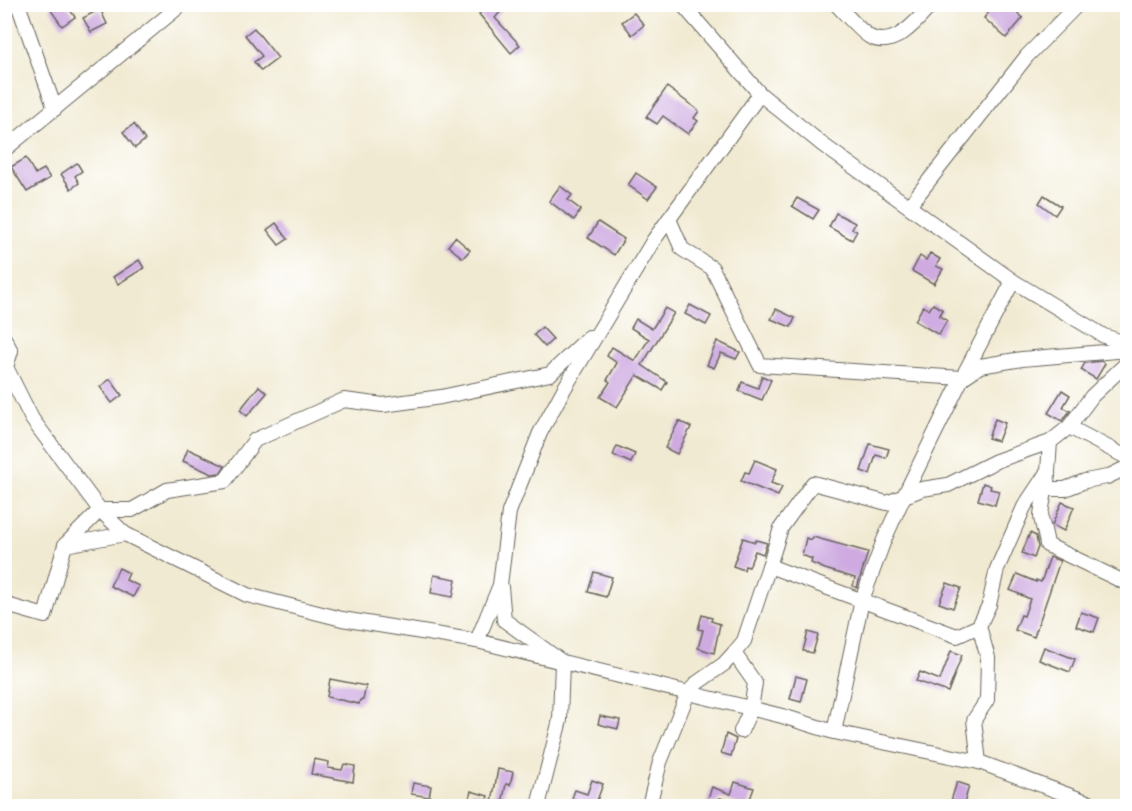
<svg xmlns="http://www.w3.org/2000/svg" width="1132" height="811" font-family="'Shantell Sans',sans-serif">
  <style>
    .building { fill: #ceaae1 }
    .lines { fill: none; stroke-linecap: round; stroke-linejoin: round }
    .minor-casing { stroke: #67645c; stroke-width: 16 }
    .minor { stroke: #fff; stroke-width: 14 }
  </style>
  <rect width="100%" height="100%" fill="#fff"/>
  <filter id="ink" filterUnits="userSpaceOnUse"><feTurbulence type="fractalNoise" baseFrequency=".0167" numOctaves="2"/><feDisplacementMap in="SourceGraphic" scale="12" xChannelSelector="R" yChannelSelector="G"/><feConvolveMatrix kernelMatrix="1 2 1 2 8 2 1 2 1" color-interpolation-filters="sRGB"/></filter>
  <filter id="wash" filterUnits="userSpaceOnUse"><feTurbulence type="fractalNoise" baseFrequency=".008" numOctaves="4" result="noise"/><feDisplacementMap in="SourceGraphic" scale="24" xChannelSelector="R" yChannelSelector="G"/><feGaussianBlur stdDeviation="1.35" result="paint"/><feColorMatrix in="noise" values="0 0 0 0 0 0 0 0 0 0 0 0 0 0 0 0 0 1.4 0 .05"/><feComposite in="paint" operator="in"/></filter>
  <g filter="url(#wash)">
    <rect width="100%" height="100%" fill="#f1ead2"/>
    <g id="blocks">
      <g class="building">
        <polygon points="56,4 66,4 75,17 62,26 50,9"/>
        <polygon points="489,4 507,4 495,18 520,45 511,53 479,14"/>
        <polygon points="995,4 1007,4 1023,18 1006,38 984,18"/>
        <polygon points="100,9 107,24 91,32 83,18"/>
        <polygon points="634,13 644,25 632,35 622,22"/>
        <polygon points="254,28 278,58 261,71 254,62 262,56 245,35"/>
        <polygon points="667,87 699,111 694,118 698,121 688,134 663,116 657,124 646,117"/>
        <polygon points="134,124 145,140 135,148 123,132"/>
        <polygon points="26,158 35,174 44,169 50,178 27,192 11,167"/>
        <polygon points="77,163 82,171 75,176 79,183 71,189 61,174"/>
        <polygon points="636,173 657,187 648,199 628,185"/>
        <polygon points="560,186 572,195 568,200 581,210 574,220 549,201"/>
        <polygon points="1044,195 1061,206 1055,215 1039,203"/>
        <polygon points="797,198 819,210 813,219 792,206"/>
        <polygon points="836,213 855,223 852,229 857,231 852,240 829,227"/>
        <polygon points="598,222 624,239 614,255 588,238"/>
        <polygon points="276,223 288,239 279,245 267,230"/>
        <polygon points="455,237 470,250 463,258 448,246"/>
        <polygon points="930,253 940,259 936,266 943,269 934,284 912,271 920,256 926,260"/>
        <polygon points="139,260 144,268 118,284 113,277"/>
        <polygon points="933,304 943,310 939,316 947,320 939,335 915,321 923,306 929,310"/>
        <polygon points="690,305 711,316 706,325 685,314"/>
        <polygon points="665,308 674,313 642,365 667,382 662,390 637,375 617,407 600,397 610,382 607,380 617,363 607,356 612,347 635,361 649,339 631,328 636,319 652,329"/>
        <polygon points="776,309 795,318 791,327 771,319"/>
        <polygon points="542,327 553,339 545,347 534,335"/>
        <polygon points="717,341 740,352 736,359 721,353 714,368 707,365"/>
        <polygon points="1101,361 1105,364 1096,379 1081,370 1085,363"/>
        <polygon points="762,376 771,380 762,400 739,391 742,382 758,388"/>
        <polygon points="110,379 122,395 112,403 100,387"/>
        <polygon points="259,386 267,393 247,416 240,410"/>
        <polygon points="1062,390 1070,395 1063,407 1070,411 1062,421 1048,413"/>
        <polygon points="995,419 1005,423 998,441 988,438"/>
        <polygon points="679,421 691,427 677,454 665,448"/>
        <polygon points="870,444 889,449 886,458 876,455 870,474 861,471"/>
        <polygon points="617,446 635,454 631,463 613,455"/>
        <polygon points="188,449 225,466 220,473 212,474 183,461"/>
        <polygon points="755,460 777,469 771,483 782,487 778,496 741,481 745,472 749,473"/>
        <polygon points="983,483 991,486 990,489 999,491 995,505 978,500"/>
        <polygon points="1062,502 1074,507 1064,531 1052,525"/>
        <polygon points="1030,533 1036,536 1038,547 1034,558 1022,553"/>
        <polygon points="813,537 868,552 857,588 853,586 855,578 825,569 811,563 812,559 802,555 806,538 811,540"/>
        <polygon points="743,538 755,542 756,540 767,543 763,554 755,551 749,567 745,566 744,570 733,566"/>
        <polygon points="1050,557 1060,561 1034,637 1015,630 1021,615 1024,616 1030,599 1010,590 1017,574 1036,582 1036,580 1041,582"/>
        <polygon points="119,568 129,573 126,580 139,586 133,597 110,586"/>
        <polygon points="594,572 612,577 606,597 588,592"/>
        <polygon points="434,575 456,579 453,597 431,593"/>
        <polygon points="947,583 961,588 953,608 939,603"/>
        <polygon points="1081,612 1099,618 1094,632 1076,626"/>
        <polygon points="702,615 712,618 711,621 720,624 714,653 698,648 703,630 698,629"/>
        <polygon points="808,632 818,635 813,653 803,651"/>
        <polygon points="1044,647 1075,659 1070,672 1039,660"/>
        <polygon points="951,651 962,655 948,692 916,681 920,672 940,680"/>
        <polygon points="796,676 807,679 801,702 790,699"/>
        <polygon points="330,679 366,686 363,700 360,700 359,704 327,697"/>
        <polygon points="600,716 620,720 618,729 598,724"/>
        <polygon points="726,734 736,739 731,756 721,753"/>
        <polygon points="314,759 329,762 328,768 342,770 344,764 355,766 353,782 311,774"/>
        <polygon points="498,769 513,772 510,785 506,784 502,804 492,802"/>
        <polygon points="592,780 603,784 595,806 572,798 575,790 587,794"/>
        <polygon points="735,782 754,788 747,807 720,798 716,804 707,801 712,787 731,794"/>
        <polygon points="957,782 969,786 963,807 949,807"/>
        <polygon points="413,783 431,786 429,797 411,794"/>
        <polygon points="471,791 488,796 485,807 472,807 473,804 468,803"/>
      </g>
    </g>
  </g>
  <g filter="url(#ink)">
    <use href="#blocks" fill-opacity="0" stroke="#67645c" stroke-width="1.5"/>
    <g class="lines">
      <g class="minor-casing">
        <g id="minor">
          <polyline points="18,4 55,109"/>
          <polyline points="682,4 760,94 823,145 1013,281 1104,336 1128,344"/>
          <path d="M836,4C844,12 861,32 870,37C894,50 918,20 932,4"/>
          <polyline points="4,150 182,4"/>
          <polyline points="909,206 1027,56 1078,4"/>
          <polyline points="669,219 682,249 712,268 760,365 962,378 980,366 1022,359 1128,350"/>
          <polyline points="4,338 11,351 6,367 32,419 100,510 125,534 247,595 342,619 477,641 782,716 834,732 979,762 1098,806"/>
          <polyline points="1069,427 1128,458"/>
          <polyline points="1050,442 1048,471 1024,507 997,569 989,605 979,626 957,636 769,566 781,528 813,483 887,503 922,489 948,485 996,461 1050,442 1069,427 1092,396 1128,362"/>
          <path d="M1048,474C1047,487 1041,507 1041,517C1042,525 1046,535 1047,545L1128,584"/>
          <polyline points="1047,489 1065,489 1085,481 1107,477 1128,467"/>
          <polyline points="65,545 100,510 132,510 167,490 225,481 255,440 344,400 383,405 441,397 550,374 589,337"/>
          <polyline points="501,587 504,620 562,662 560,720 538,806"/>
          <polyline points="4,607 10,606 45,616 65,545 125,534"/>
          <polyline points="477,641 500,585 509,512 540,433 564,389 653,241 760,94"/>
          <polyline points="741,731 751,709 755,683 734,653 744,641 769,566"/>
          <polyline points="834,732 862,600 884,540 903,498 962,378 1013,281"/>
          <polyline points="979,762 974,720 987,700 988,658 979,626"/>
          <polyline points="649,806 660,762 688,693 697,683 724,664 734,653"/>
        </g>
      </g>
      <use href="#minor" class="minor"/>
    </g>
  </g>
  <rect width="1132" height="811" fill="none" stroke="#fff" stroke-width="24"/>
</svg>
